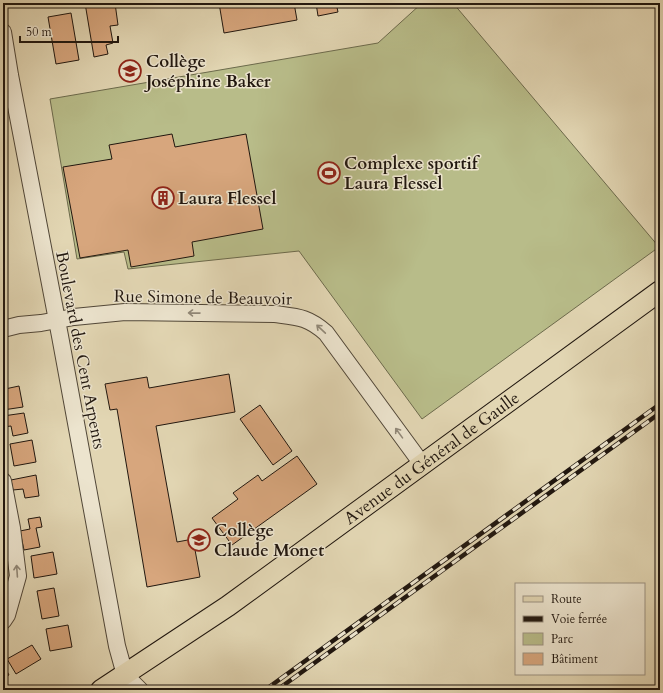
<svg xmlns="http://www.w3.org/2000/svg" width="663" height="693" font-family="Cardo,serif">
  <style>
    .green { fill: #b8bc89; stroke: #6c6a4c }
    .building { fill: #d7a67d; stroke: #21170f }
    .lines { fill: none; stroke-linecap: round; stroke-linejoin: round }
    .minor-casing { stroke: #514738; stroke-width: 18 }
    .major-casing { stroke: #21170f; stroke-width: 22 }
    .minor { stroke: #ece4ce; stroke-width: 16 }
    .major { stroke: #e2d6b3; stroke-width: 20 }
    .rail-casing { stroke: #21170f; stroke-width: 4.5 }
    .rail { stroke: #ece4ce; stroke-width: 3; stroke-dasharray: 9; stroke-linecap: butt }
    .oneway { stroke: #918878 }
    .labels { text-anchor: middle; stroke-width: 3; stroke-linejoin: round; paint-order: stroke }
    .poi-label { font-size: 17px; font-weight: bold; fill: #21170f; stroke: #ece4ce; text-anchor: start }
    .street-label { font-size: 17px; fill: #21170f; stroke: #ece4ce }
  </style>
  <rect width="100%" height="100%" fill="#e2d6b3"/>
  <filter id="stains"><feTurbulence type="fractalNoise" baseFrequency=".005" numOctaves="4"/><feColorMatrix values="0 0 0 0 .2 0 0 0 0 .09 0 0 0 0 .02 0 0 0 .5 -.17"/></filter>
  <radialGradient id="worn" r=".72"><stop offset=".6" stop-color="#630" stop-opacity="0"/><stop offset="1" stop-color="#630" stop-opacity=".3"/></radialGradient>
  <polygon class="green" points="422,3 453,3 659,247 422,419 299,251 128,269 124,252 77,259 50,99 378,43"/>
  <g class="building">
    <polygon points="85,3 115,3 118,25 110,26 113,43 106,45 108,54 94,57"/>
    <polygon points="219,3 294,3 297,20 224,33"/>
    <polygon points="316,3 336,3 338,12 318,16"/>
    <polygon points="71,13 79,60 56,64 48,17"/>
    <polygon points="172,134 175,147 246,134 263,229 192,242 194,256 131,267 128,250 80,258 63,167 112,159 109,145"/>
    <polygon points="229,374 235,412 156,426 177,542 193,539 200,577 147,587 117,409 110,410 105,384 147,377 149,388"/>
    <polygon points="19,386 23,407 3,410 3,399 7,399 5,389"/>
    <polygon points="260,405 292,451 273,465 240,419"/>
    <polygon points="24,413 28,433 13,436 11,426 3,427 3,416"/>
    <polygon points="32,440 36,462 14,466 10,444"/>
    <polygon points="297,456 317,484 232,545 212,518 238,499 233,493 258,475 262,481"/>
    <polygon points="36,475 39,496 25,498 23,489 13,490 11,480"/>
    <polygon points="40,517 42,527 36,528 40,547 24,550 20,531 30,529 28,519"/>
    <polygon points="53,552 57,574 34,578 31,556"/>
    <polygon points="54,588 59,616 42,619 37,591"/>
    <polygon points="68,625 72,647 50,651 46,629"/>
    <polygon points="32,645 41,659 16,674 7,659"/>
    <polygon points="3,664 9,675 3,678"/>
  </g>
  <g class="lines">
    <g class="minor-casing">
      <g id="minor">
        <polyline points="3,32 10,75 60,336 117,646 125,675 140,690"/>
        <path d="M3,329L19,325L41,323L74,317L125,312L275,314C298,317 308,317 326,333L422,464"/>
        <polyline points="3,481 12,528 18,576 7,615 3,621"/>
      </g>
    </g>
    <g class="major-casing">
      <g id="major">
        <path id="s1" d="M101,690L228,606L660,291"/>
      </g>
    </g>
    <use href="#minor" class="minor"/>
    <use href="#major" class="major"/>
    <g class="rail-casing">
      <g id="rail">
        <polyline points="265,690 660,404"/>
        <polyline points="277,690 660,413"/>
      </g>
    </g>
    <use href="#rail" class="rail"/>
  </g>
  <defs><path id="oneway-shaft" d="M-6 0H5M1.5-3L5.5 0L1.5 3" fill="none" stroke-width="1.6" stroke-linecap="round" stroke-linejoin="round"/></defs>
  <g class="oneway">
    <use href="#oneway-shaft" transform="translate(194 313) rotate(-179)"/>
    <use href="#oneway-shaft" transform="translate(321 329) rotate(-137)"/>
    <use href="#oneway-shaft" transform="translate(399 433) rotate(-126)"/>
    <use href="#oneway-shaft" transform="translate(17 571) rotate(-94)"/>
  </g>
  <defs>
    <g id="school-ring" transform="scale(1.15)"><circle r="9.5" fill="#ece4ce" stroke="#8f2418" stroke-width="1.5"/><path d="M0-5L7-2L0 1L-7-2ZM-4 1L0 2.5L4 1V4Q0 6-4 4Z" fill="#8f2418"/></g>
    <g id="stadium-ring" transform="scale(1.15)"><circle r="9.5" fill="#ece4ce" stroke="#8f2418" stroke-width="1.5"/><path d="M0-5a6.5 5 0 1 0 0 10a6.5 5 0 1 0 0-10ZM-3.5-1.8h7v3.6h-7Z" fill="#8f2418"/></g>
    <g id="building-ring" transform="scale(1.15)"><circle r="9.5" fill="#ece4ce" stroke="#8f2418" stroke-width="1.5"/><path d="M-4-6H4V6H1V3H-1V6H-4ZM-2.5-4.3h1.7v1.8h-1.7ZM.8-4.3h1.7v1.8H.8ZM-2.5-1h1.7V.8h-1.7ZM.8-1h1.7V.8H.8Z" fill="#8f2418"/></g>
  </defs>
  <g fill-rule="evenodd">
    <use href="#school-ring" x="130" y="71"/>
    <use href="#stadium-ring" x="329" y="173"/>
    <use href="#building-ring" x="163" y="198"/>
    <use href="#school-ring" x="199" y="540"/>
  </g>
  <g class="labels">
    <g class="poi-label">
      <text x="146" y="67">Collège<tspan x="146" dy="20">Joséphine Baker</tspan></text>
      <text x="344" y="169">Complexe sportif<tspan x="344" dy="20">Laura Flessel</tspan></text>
      <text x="178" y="204">Laura Flessel</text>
      <text x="214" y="536">Collège<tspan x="214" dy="20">Claude Monet</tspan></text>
    </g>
    <g class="street-label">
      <text transform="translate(203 297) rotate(1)" y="6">Rue Simone de Beauvoir</text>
      <text transform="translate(81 350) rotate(79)" y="6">Boulevard des Cent Arpents</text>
      <text dy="6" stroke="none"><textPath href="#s1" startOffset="404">Avenue du Général de Gaulle</textPath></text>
    </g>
  </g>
  <rect width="663" height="693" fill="none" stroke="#e2d6b3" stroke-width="16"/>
  <rect x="4" y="4" width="655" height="685" fill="none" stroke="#21170f" stroke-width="2"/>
  <rect x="8" y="8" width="647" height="677" fill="none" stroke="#21170f"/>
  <rect x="515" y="583" width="130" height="92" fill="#ece4ce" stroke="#9b9282"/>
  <rect x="523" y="596" width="20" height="6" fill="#e2d6b3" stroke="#9b9282"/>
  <text x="551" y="603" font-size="12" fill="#21170f">Route</text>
  <rect x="523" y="616" width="20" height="6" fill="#21170f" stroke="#9b9282"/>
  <text x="551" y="623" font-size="12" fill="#21170f">Voie ferrée</text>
  <rect x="523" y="633" width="20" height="12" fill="#b8bc89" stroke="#9b9282"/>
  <text x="551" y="643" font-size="12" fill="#21170f">Parc</text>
  <rect x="523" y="653" width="20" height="12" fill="#d7a67d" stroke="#9b9282"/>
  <text x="551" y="663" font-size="12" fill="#21170f">Bâtiment</text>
  <path d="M20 36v6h98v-6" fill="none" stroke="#21170f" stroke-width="2"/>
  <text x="26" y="36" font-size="12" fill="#21170f" stroke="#ece4ce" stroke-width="3" paint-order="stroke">50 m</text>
  <rect width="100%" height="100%" filter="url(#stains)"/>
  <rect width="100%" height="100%" fill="url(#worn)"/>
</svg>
